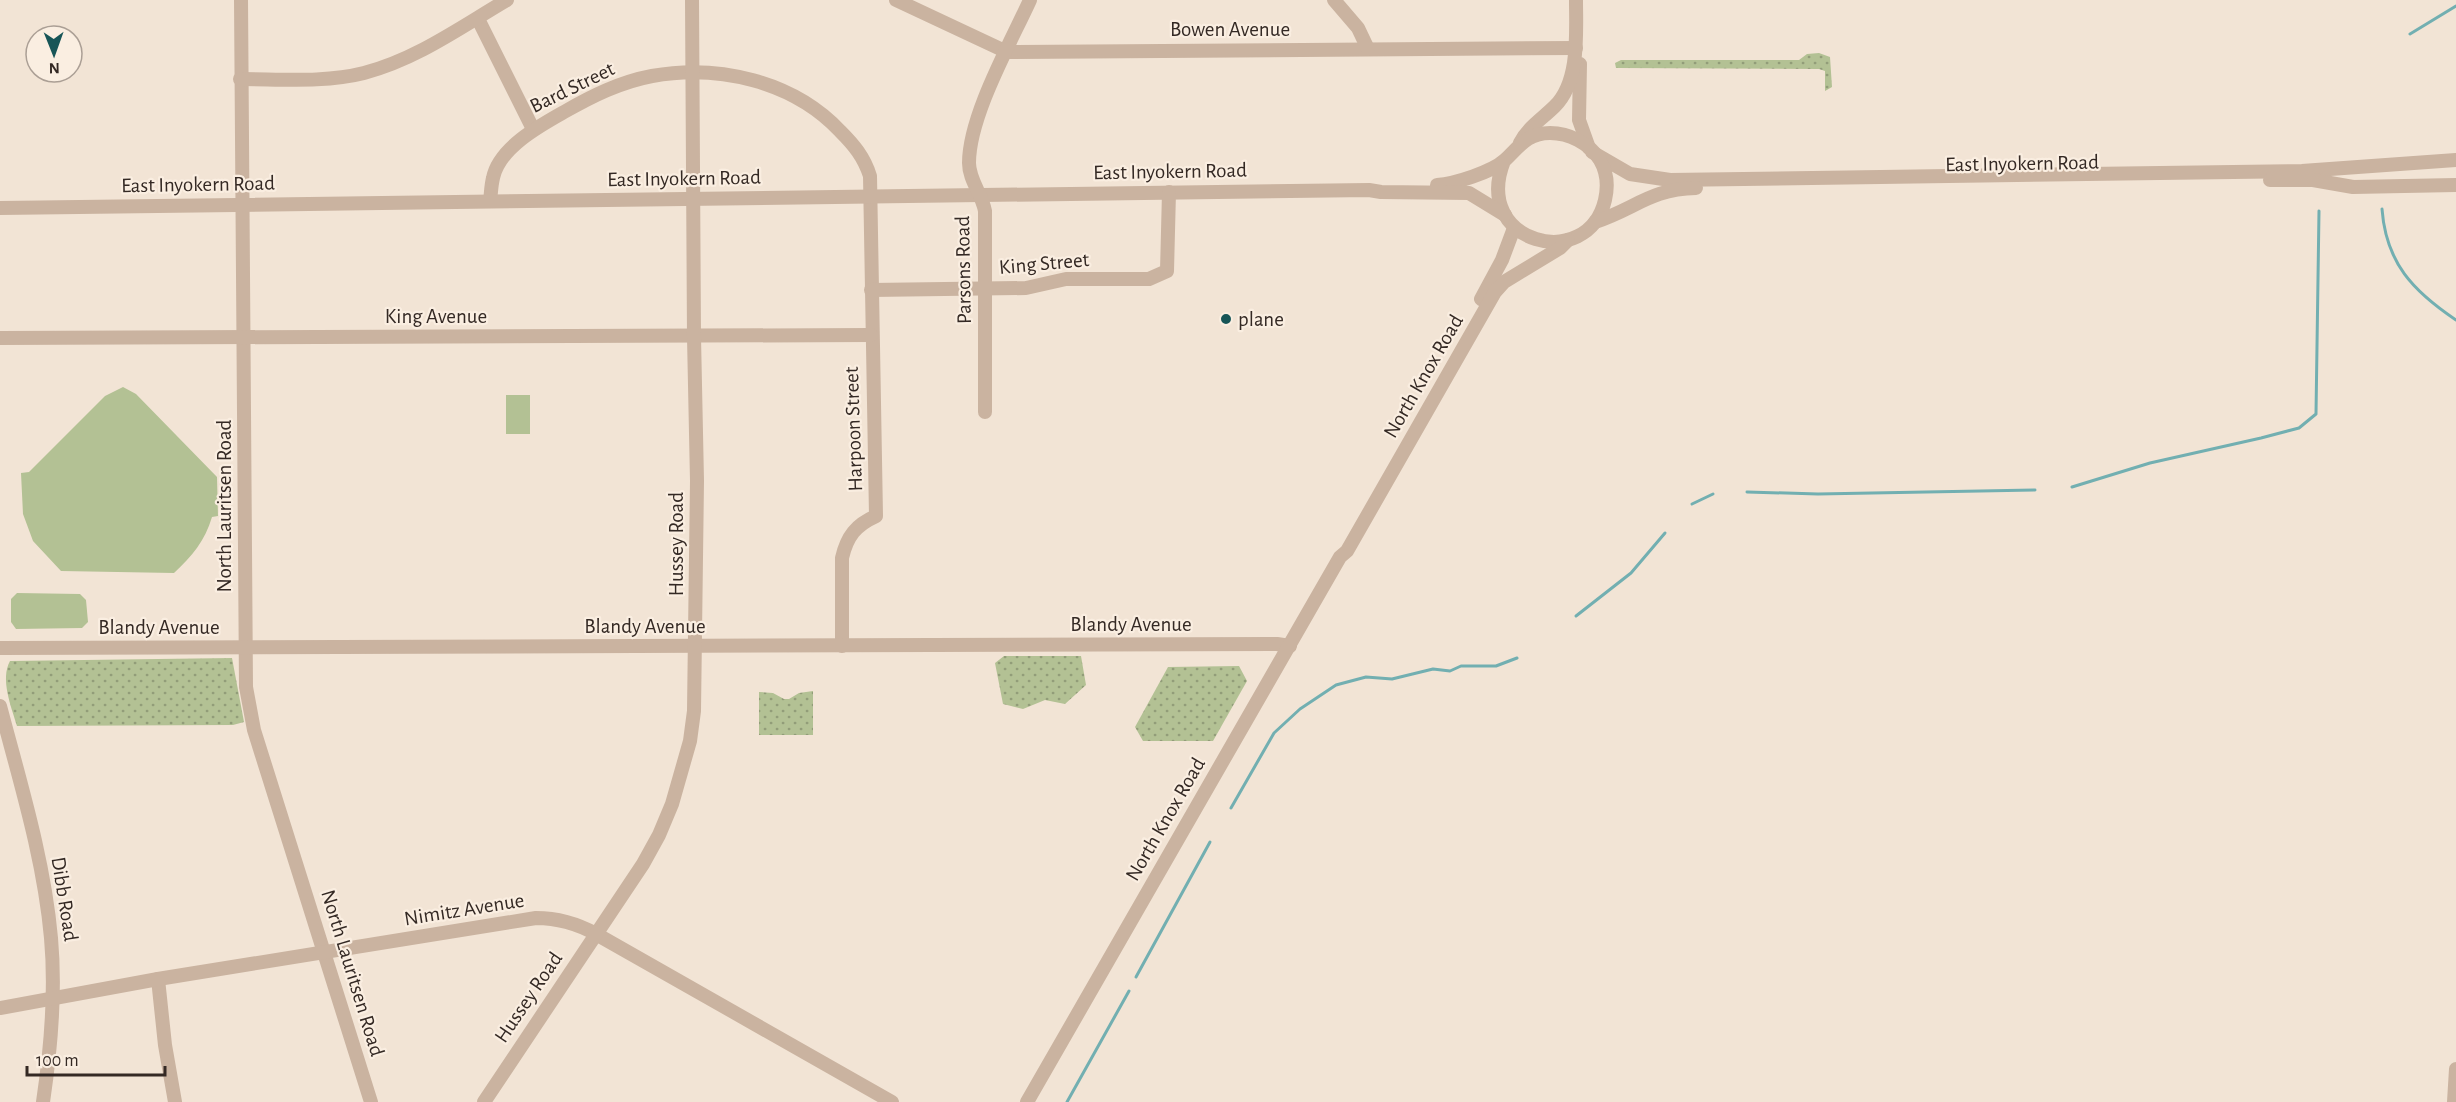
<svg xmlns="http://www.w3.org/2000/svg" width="2456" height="1102" font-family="'Alegreya Sans',sans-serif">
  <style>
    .grass { fill: url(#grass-dots) }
    .park { fill: #b3c194 }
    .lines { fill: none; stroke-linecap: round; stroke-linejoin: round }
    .stream { stroke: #72afb1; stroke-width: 3 }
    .minor { stroke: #cab3a0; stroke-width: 14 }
    .poi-dot { fill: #175557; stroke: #faeee1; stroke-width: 2 }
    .labels { text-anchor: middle; stroke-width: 4.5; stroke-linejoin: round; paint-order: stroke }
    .street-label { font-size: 21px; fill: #342924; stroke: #faeee1 }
    .poi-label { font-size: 21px; fill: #342924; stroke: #faeee1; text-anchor: start }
  </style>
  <defs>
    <pattern id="grass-dots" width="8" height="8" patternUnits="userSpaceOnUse" patternTransform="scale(1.5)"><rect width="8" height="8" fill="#b3c194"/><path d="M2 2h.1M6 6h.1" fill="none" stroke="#929d79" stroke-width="1.8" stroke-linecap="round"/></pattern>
  </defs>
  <rect width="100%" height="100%" fill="#f2e4d5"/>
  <g class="grass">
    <polygon points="1819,53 1830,57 1832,87 1825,91 1825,71 1819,69 1616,68 1615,63 1621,60 1799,60 1807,54"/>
    <polygon points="1004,656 1081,656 1086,685 1065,704 1045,700 1023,709 1003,704 995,663"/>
    <path d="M232,658L244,722L233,725L17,726C11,706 0,679 10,661Z"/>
    <polygon points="1239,666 1247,681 1213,741 1143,741 1135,727 1168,667"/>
    <polygon points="813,691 813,735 759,735 759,692 773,693 784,699 789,699 799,693"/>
  </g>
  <g class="park">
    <path d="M123,387L136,394L217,477L218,516L212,517C205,541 192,556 174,573L61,571L33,541L23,514L21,473L29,472L105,396Z"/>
    <rect x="506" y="395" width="24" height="39"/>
    <polygon points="17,593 80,594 86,600 88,622 82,628 16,629 11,622 11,599"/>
  </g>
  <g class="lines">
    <g class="stream">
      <polyline points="2410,34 2456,6"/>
      <path d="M2382,209C2386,263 2413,291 2456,320"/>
      <polyline points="2072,487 2150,463 2261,438 2299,428 2316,414 2319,211"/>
      <polyline points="1747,492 1818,494 2035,490"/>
      <polyline points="1692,504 1713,494"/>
      <polyline points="1576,616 1631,573 1665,533"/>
      <polyline points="1231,808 1274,733 1300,709 1336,685 1366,677 1392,679 1433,669 1450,671 1461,666 1496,666 1517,658"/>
      <polyline points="1136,977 1210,842"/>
      <polyline points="1067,1102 1129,991"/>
    </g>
    <g class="minor">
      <polyline points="241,0 246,687 254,730 371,1102"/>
      <polyline points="896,0 1007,52 1576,48"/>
      <polyline points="1334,0 1358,28 1368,49"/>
      <polyline points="478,19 533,129"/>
      <polyline points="1580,64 1579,120 1589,148"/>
      <path d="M240,79C281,79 325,83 364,73C417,59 461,27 507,0"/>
      <path d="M1520,143C1528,127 1542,119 1555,106C1580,81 1576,33 1576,0"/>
      <polyline points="1592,152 1630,174 1670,180 2302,171 2456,160"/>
      <polyline points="2270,180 2313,180 2353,187 2456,185"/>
      <path d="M1437,185C1454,184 1492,172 1505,160C1519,147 1527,133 1550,133C1569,133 1589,143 1600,160C1607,172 1608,187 1605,200C1588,273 1471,244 1504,161"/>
      <path d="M490,201C491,194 491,186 493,178C499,148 539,126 564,112C592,96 620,82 652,76C718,64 793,81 840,131C854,145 864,157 870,176L876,516C856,525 847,536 842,558V646"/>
      <polyline points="0,208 1369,190 1381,192 1469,193 1505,215"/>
      <path d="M1595,222C1635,209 1650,189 1696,188"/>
      <polyline points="871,290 1026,288 1066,279 1149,279 1167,271 1169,192"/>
      <polyline points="1481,299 1502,260 1514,228"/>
      <polyline points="0,338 871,335"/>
      <path d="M985,412V211C982,194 969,180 969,163C969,116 1010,44 1030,0"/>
      <polyline points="0,648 1277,644 1290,646"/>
      <path d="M0,706C20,782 44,859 51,938C56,993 51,1048 43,1102"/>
      <polyline points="158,979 165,1045 175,1102"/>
      <path d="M0,1008L158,979L536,918C558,918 576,923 596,934L892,1102"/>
      <polyline points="484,1102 643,864 659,835 672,804 690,741 694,711 697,481 694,337 692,0"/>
      <path d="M1027,1102C1132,921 1236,739 1340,557L1347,551L1495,292L1504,282L1560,248L1568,240"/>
      <polyline points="2454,1102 2456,1069"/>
    </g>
  </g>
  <circle class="poi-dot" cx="1226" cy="319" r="6"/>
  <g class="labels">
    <g class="street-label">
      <text x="1230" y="36">Bowen Avenue</text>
      <text transform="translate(572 87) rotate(-26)" y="7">Bard Street</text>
      <text transform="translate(2022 163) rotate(-1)" y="7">East Inyokern Road</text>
      <text transform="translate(1170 171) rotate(-1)" y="7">East Inyokern Road</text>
      <text transform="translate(684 178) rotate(-1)" y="7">East Inyokern Road</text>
      <text transform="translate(198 184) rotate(-1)" y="7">East Inyokern Road</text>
      <text transform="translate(1044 263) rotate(-5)" y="7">King Street</text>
      <text transform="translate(963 270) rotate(-91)" y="7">Parsons Road</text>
      <text x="436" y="323">King Avenue</text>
      <text transform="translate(1423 376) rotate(-60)" y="7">North Knox Road</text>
      <text transform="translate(853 429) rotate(-92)" y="7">Harpoon Street</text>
      <text transform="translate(224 506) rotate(-90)" y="7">North Lauritsen Road</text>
      <text transform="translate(676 544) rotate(-90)" y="7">Hussey Road</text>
      <text x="1131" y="631">Blandy Avenue</text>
      <text x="645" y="633">Blandy Avenue</text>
      <text x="159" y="634">Blandy Avenue</text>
      <text transform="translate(1165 819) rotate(-60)" y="7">North Knox Road</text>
      <text transform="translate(65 899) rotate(81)" y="7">Dibb Road</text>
      <text transform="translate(464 909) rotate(-9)" y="7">Nimitz Avenue</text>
      <text transform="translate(353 973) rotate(73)" y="7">North Lauritsen Road</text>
      <text transform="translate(528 997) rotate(-56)" y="7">Hussey Road</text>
    </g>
    <g class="poi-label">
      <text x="1238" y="326">plane</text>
    </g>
  </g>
  <g transform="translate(54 54) rotate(179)"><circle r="28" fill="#faeee1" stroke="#ab9f95" stroke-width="1.5"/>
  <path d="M0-4.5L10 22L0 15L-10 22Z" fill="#175557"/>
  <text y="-9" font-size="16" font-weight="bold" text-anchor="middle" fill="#342924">N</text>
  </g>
  <path d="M27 1066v9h138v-9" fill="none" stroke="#342924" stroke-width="3"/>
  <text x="36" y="1066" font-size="18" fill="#342924" stroke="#faeee1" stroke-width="4.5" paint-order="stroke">100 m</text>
</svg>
